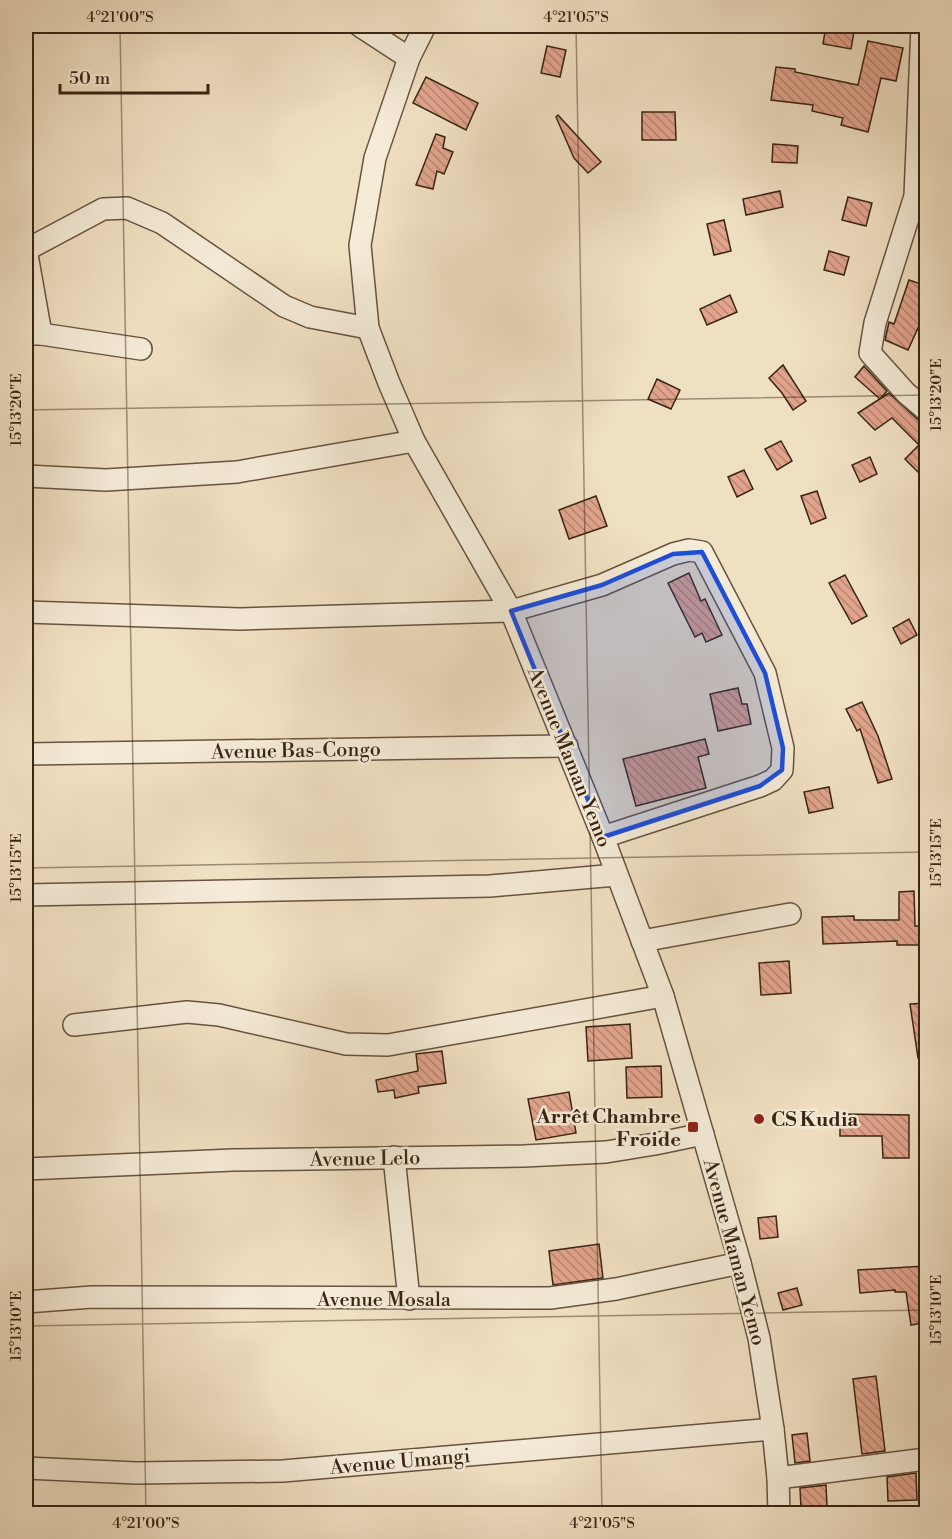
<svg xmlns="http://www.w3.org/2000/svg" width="952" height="1539" font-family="'Libre Bodoni',serif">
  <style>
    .building { fill: url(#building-back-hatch); stroke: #392413; stroke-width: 1.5 }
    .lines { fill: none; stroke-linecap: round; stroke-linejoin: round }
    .minor-casing { stroke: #67533f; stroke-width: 24 }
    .minor { stroke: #f5ebd7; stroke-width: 21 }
    .marked { fill: #1d4ed8; fill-opacity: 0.2; stroke: #1d4ed8; stroke-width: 4.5; stroke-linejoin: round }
    .ticks { fill: none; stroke: #392413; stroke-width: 1.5; stroke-opacity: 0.45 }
    .poi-dot { fill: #8f2418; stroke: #f5ebd7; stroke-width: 2 }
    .labels { text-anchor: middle; stroke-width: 5; stroke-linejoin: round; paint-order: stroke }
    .street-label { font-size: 20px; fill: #392413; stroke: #f5ebd7 }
    .poi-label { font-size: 20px; font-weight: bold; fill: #392413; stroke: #f5ebd7; text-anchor: end }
    .neatline { fill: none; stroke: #392413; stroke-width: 2 }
    .ticks-label { font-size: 15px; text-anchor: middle; fill: #392413 }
  </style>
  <defs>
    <pattern id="building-back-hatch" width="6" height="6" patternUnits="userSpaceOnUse" patternTransform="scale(1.5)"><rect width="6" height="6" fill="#e2a48d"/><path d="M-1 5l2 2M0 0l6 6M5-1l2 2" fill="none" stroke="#b88572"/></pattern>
  </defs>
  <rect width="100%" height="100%" fill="#f0e0c2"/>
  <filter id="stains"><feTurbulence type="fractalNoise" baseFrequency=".00333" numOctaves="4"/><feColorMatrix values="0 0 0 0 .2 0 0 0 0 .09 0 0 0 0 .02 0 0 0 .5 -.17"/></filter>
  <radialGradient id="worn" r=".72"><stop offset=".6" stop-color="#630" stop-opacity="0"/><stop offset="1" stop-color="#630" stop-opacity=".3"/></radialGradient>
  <g class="building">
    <polygon points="826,26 855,26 851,49 823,44"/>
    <polygon points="868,41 903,48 896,81 881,78 868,132 841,125 843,118 812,111 813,105 771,100 776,67 795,69 795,72 858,85"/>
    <polygon points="547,46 566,50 560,77 541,73"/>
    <polygon points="426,77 478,103 466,130 413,103"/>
    <polygon points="642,112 675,112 676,140 642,140"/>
    <polygon points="558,115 601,162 588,173 574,158 556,117"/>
    <polygon points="436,134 445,137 443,148 453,152 444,174 437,171 433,189 416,185"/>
    <polygon points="773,144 798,146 797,163 772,162"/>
    <polygon points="780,191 783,207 746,215 743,199"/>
    <polygon points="848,197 872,203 866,226 842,220"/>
    <polygon points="724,220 731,251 714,255 707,224"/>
    <polygon points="829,251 849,257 844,275 824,270"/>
    <polygon points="909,280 927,286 927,308 908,350 885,340 889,322 894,324"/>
    <polygon points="730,295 737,312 707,325 700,309"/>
    <polygon points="783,365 806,401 793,410 782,393 769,378"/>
    <polygon points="864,366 887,391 880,399 855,377"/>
    <polygon points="657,379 680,390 671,409 648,399"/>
    <polygon points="889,393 927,428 927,481 905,459 919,445 892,418 875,430 858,413"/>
    <polygon points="781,441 792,461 777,470 765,449"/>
    <polygon points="870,457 877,474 860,482 852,465"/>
    <polygon points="744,470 753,489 737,497 728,477"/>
    <polygon points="817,491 826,518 811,524 801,496"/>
    <polygon points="596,496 607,526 569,539 559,510"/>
    <polygon points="689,573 701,601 705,599 722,635 706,642 702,633 695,637 668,583"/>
    <polygon points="845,575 867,616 852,624 829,583"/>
    <polygon points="909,619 917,635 901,644 893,628"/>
    <polygon points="738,688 742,704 747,704 751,724 718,731 710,694"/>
    <polygon points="862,702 878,736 892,779 878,783 860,729 857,731 846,709"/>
    <polygon points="705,739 709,754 698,757 706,788 636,806 623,759"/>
    <polygon points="829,787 833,808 809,813 804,792"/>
    <polygon points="914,891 915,926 927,926 927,945 897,945 897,941 823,944 822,917 854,916 854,920 899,920 899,892"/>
    <polygon points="789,961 791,993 761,995 759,963"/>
    <polygon points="927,1003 927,1057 918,1058 910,1004"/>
    <polygon points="630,1024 632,1058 588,1061 586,1027"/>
    <polygon points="442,1051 446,1083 418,1087 419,1093 395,1098 394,1090 378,1092 376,1080 418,1071 416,1054"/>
    <polygon points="661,1066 662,1097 627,1098 626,1067"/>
    <polygon points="569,1092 576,1133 536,1140 528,1099"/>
    <polygon points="840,1114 909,1115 909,1158 883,1158 882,1136 840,1136"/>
    <polygon points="776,1216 778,1237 760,1239 758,1218"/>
    <polygon points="599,1244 603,1278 553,1285 549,1251"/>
    <polygon points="926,1266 927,1322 911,1325 906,1292 895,1292 895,1290 860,1293 858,1270"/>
    <polygon points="797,1288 802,1305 783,1310 778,1293"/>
    <polygon points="876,1376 885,1451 862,1454 853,1379"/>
    <polygon points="807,1433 810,1461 795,1463 792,1435"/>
    <polygon points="916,1473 917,1500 888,1501 887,1477"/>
    <polygon points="826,1485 827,1507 801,1508 800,1488"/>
  </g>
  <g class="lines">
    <g class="minor-casing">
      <g id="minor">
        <polyline points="360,26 409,58"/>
        <polyline points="425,26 409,58 375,158 360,245 368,328 389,383 414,441 511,611 603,837 663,996 740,1263 759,1338 773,1429 778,1478 779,1514"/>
        <polyline points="922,26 915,196 875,323 870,353 906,393 926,410"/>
        <polyline points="26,249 41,334"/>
        <polyline points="26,250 103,209 127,208 162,223 284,306 310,317 368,328"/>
        <polyline points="26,334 41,334 141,349"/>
        <polyline points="26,476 106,480 237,472 414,441"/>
        <polyline points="26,612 240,619 511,611 602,585 673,554 689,550 702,552 765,673 783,748 782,770 773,780 760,786 603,837"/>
        <polyline points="26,754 567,746"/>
        <polyline points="26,895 490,886 616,875"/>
        <polyline points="642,941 790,914"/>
        <polyline points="74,1025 187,1012 219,1015 346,1044 388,1045 663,996"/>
        <polyline points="394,1157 409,1299"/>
        <polyline points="26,1169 233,1160 524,1156 606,1152 655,1144 703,1134"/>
        <polyline points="26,1302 92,1297 550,1298 616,1289 740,1263"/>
        <polyline points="26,1468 136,1473 283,1471 773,1429"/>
        <polyline points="778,1478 926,1459"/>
      </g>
    </g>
    <use href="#minor" class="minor"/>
  </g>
  <path class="marked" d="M702,552L765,673L783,748L782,770L760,786L603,837L511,611L602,585L673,554Z"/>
  <path class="ticks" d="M120,26L146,1514M576,26L602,1514M26,410L926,395M26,868L926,852M26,1326L926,1310"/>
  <g class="poi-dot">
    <circle cx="759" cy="1119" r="6"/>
    <rect x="687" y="1121" width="12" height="12" rx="3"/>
  </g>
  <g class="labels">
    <g class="street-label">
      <text transform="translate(296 750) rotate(-1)" y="7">Avenue Bas-Congo</text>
      <text transform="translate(570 757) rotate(68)" y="7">Avenue Maman Yemo</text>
      <text transform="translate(365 1158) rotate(-1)" y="7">Avenue Lelo</text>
      <text transform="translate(735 1252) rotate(75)" y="7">Avenue Maman Yemo</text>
      <text x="384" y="1306">Avenue Mosala</text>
      <text transform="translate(400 1461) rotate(-5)" y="7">Avenue Umangi</text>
    </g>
    <g class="poi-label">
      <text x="681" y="1123">Arrêt Chambre<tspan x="681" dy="23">Froide</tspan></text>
      <text x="771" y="1126" text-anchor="start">CS Kudia</text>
    </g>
  </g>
  <rect width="952" height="1539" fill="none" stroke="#f0e0c2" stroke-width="66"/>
  <path d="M60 84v9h148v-9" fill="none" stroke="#392413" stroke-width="3"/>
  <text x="69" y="84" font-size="18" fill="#392413" stroke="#f5ebd7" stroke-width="4.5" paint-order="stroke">50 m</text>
  <rect x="33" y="33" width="886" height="1473" class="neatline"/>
  <g class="ticks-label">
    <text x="120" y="22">4°21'00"S</text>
    <text x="576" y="22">4°21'05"S</text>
    <text transform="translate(936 395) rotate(-90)" y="5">15°13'20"E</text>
    <text transform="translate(16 410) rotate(-90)" y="5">15°13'20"E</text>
    <text transform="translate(936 853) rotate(-90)" y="5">15°13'15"E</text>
    <text transform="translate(16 868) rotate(-90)" y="5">15°13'15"E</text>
    <text transform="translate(936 1310) rotate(-90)" y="5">15°13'10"E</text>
    <text transform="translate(16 1326) rotate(-90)" y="5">15°13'10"E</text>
    <text x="146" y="1528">4°21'00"S</text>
    <text x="602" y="1528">4°21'05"S</text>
  </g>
  <rect width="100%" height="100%" filter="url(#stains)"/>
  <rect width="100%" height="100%" fill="url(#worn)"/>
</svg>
